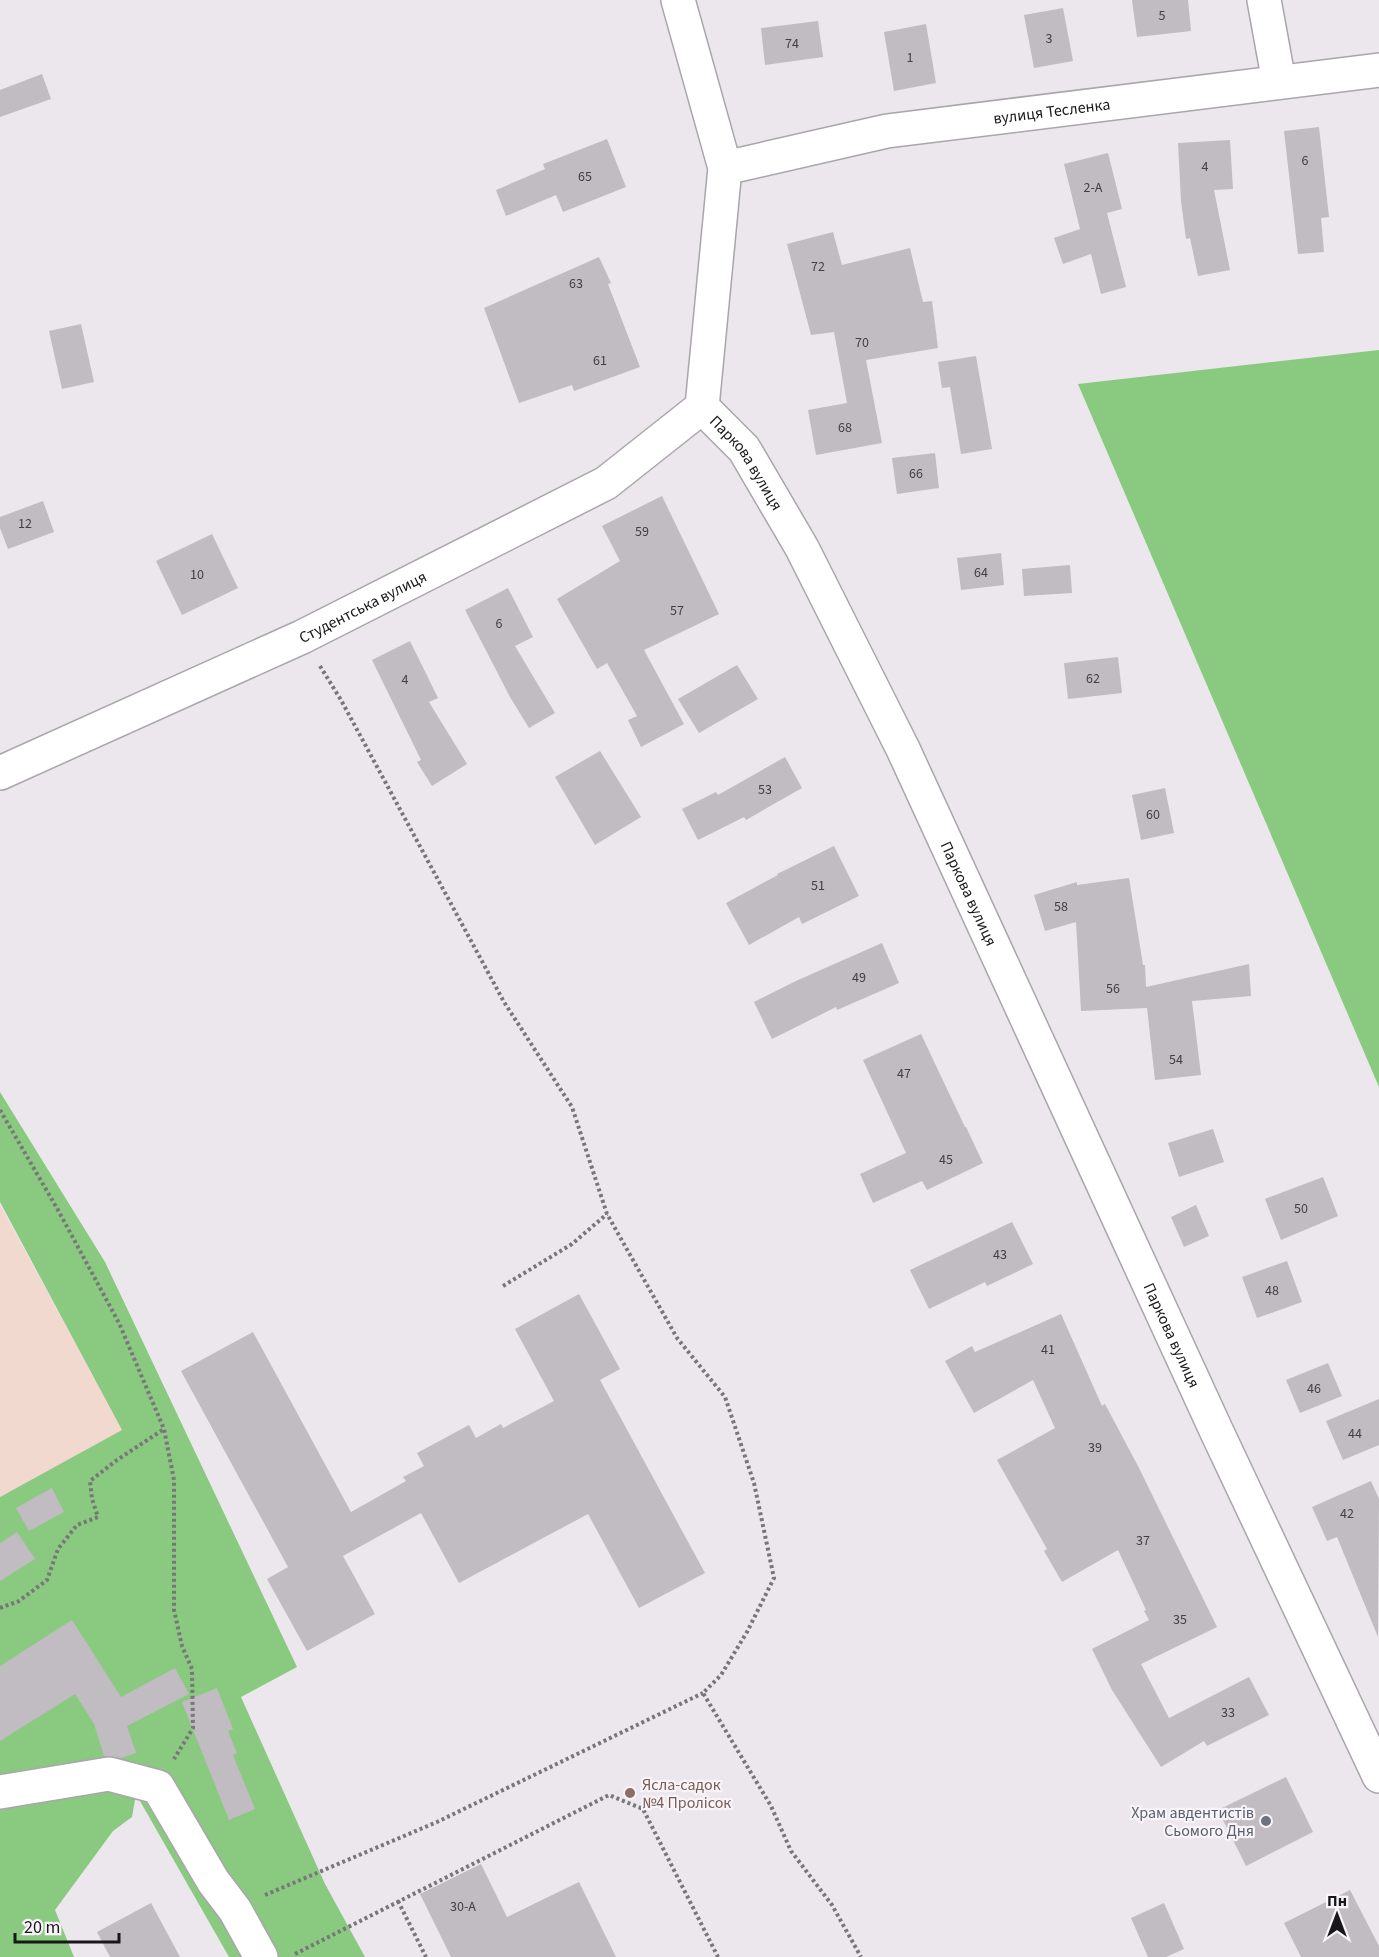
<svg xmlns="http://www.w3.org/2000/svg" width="1379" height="1957" font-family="'Source Sans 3',sans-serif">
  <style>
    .industrial { fill: #f1d9cf }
    .green { fill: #8ac980 }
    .building { fill: #c0bcc1 }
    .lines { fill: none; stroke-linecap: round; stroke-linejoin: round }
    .minor-casing { stroke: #a9a6ab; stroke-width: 36 }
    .path { stroke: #787679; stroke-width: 4; stroke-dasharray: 3 3; stroke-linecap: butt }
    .minor { stroke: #fff; stroke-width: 33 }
    .education-dot { fill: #8d6e63; stroke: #f8f4f9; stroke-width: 2 }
    .worship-dot { fill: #6b7280; stroke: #f8f4f9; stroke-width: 2 }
    .labels { text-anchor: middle; stroke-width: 4.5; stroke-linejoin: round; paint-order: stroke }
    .number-label { font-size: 14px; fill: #424043 }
    .street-label { font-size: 16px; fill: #181719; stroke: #f8f4f9 }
    .education-label { font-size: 16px; fill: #785e54; stroke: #f8f4f9; text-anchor: start }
    .worship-label { font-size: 16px; fill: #5b616d; stroke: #f8f4f9; text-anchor: end }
  </style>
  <rect width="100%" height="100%" fill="#ebe7ec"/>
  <polygon class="industrial" points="0,1205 123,1430 0,1497"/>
  <g class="green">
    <polygon points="1379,350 1379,1087 1078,384"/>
    <polygon points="0,1092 105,1262 297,1667 241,1697 325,1884 365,1957 229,1957 136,1794 132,1817 113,1831 55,1910 74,1957 0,1957 0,1497 122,1430 0,1202"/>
  </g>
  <g class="building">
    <polygon points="1132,0 1188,0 1191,31 1137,37"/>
    <polygon points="1063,8 1073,61 1034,68 1024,15"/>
    <polygon points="818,21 823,57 765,65 761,28"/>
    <polygon points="926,24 936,83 894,91 884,32"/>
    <polygon points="42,74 51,99 0,117 0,90"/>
    <polygon points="1319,127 1329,217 1321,218 1324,252 1298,254 1284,131"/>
    <polygon points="607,139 626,187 563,212 556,195 506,216 496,190 545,169 543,164"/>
    <polygon points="1230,140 1233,189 1214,190 1230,270 1198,276 1190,238 1186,239 1181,201 1178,143"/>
    <polygon points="1108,153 1122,209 1107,213 1126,287 1101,294 1091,254 1063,264 1054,238 1080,229 1064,164"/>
    <polygon points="833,232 842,265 910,248 923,302 932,301 938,348 866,360 882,443 816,455 808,410 847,403 834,332 811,335 787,244"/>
    <polygon points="599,257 611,283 608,284 640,367 574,391 572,385 519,403 484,308"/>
    <polygon points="81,324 94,382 62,389 49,331"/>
    <polygon points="976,356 992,449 961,454 950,387 942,388 938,362"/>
    <polygon points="935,453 939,488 897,494 892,458"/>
    <polygon points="662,496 719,614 644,650 684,724 641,747 628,720 637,716 607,663 597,669 557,599 620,561 602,526"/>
    <polygon points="43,501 54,532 8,549 0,528 0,517"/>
    <polygon points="212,534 238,588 182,615 156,561"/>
    <polygon points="1001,553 1004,585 961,590 957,558"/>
    <polygon points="1070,565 1072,593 1024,596 1022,569"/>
    <polygon points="508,588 533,637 515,646 555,713 529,728 510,697 465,610"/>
    <polygon points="410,641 438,698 429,702 467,764 432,786 417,762 421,760 372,660"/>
    <polygon points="1118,657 1122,693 1068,699 1064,663"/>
    <polygon points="737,665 758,699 699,733 678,699"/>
    <polygon points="600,751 641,817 595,845 555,777"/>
    <polygon points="785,757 802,788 746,820 744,817 698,840 682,809 716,792 718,795"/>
    <polygon points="1165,788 1174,833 1141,840 1132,795"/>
    <polygon points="834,846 859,896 802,924 799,917 749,945 726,903 778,875 777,874"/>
    <polygon points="1129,878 1143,965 1145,965 1146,987 1249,964 1251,996 1192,1001 1201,1075 1155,1080 1147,1008 1081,1011 1076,922 1045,931 1034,895 1077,882 1077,885"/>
    <polygon points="882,943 899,983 837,1010 836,1007 772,1039 754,1002 798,980"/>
    <polygon points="921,1034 965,1127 966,1127 983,1163 927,1190 922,1181 873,1203 860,1174 906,1153 863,1060"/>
    <polygon points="1213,1129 1224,1162 1179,1177 1168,1143"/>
    <polygon points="1323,1177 1338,1216 1281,1240 1265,1199"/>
    <polygon points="1196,1205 1209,1236 1184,1247 1171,1217"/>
    <polygon points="1012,1222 1033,1264 987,1286 985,1282 929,1309 910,1270"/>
    <polygon points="1287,1261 1302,1302 1257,1318 1242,1277"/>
    <polygon points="579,1294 620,1369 600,1380 705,1573 639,1608 588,1514 459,1583 421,1513 343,1556 375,1614 307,1651 267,1579 288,1567 181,1371 253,1332 351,1512 406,1481 403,1477 424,1466 417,1453 469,1425 476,1438 501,1424 503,1428 554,1401 515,1329"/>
    <polygon points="1061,1314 1102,1406 1105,1404 1139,1468 1217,1627 1141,1664 1169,1718 1249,1677 1269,1715 1207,1746 1204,1741 1161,1767 1112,1690 1092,1649 1149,1620 1144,1611 1146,1610 1118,1550 1062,1582 1044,1551 1047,1549 997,1460 1055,1428 1033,1380 974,1413 945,1361 972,1346 975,1352"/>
    <polygon points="1328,1363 1342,1396 1300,1413 1286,1380"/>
    <polygon points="1379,1399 1379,1445 1343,1460 1326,1421"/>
    <polygon points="1371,1481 1379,1499 1378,1637 1337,1537 1327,1541 1312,1507"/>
    <polygon points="52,1488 64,1512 29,1531 16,1508"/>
    <polygon points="17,1532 35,1559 0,1581 0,1543"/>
    <polygon points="72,1620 121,1697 175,1668 189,1694 127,1726 136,1753 121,1758 104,1756 94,1724 75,1694 0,1741 0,1666"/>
    <polygon points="217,1688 233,1729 228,1731 237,1753 233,1755 255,1809 229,1820 182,1702"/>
    <polygon points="1286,1777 1313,1832 1246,1866 1218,1810"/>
    <polygon points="481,1864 507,1917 579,1882 616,1957 451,1957 420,1894"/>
    <polygon points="1350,1890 1379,1946 1379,1957 1301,1957 1284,1923"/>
    <polygon points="151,1903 180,1957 110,1957 97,1932"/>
    <polygon points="1164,1903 1184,1949 1166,1957 1148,1957 1131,1918"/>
  </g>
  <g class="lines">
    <g class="minor-casing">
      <g id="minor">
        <polyline points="678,0 725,168 702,407"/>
        <polyline points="1264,0 1279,82"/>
        <path id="s1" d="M725,168L887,131L1379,70"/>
        <path id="s2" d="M702,407L744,449L802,548L903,749L1216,1430L1379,1776"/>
        <path id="s3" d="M0,773L302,637L606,483L702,407"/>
        <polyline points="0,1792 109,1774 158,1787 213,1881 235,1910 261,1957"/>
      </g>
    </g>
    <g class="path">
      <polyline points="320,666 341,700 504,1002 572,1107 607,1214 677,1338 725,1397 754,1483 774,1578 747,1632 721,1675 703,1693 771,1806 791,1851 832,1905 861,1957"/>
      <polyline points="0,1110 58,1210 119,1323 164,1429 174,1480 174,1610 182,1646 192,1669 193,1728 174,1759"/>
      <polyline points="503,1286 572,1244 607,1214"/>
      <polyline points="0,1608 19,1601 47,1580 58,1549 77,1525 98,1517 92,1499 90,1481 117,1460 164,1429"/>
      <polyline points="265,1895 437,1822 703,1693"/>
      <polyline points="398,1901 426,1957"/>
      <polyline points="295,1954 609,1795 643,1809 718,1957"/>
    </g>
    <use href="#minor" class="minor"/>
  </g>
  <circle class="education-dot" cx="630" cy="1793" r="6"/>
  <circle class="worship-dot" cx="1266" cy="1821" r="6"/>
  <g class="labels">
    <g class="number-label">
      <text x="1162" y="20">5</text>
      <text x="1049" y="43">3</text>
      <text x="792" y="48">74</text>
      <text x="910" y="62">1</text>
      <text x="1305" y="165">6</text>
      <text x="1205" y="171">4</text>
      <text x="585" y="181">65</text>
      <text x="1093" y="192">2-А</text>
      <text x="818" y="271">72</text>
      <text x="576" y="288">63</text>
      <text x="862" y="347">70</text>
      <text x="600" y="365">61</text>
      <text x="845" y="432">68</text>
      <text x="916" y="478">66</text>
      <text x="25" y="528">12</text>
      <text x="642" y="536">59</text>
      <text x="981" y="577">64</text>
      <text x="197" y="579">10</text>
      <text x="677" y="615">57</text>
      <text x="499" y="628">6</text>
      <text x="1093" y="683">62</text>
      <text x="405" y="684">4</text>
      <text x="765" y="794">53</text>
      <text x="1153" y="819">60</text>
      <text x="818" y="890">51</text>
      <text x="1061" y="911">58</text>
      <text x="859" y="982">49</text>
      <text x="1113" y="993">56</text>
      <text x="1176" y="1064">54</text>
      <text x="904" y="1078">47</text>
      <text x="946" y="1164">45</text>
      <text x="1301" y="1213">50</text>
      <text x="1000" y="1259">43</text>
      <text x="1272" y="1295">48</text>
      <text x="1048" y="1354">41</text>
      <text x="1314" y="1393">46</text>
      <text x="1355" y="1438">44</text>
      <text x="1095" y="1452">39</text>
      <text x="1347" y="1518">42</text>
      <text x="1143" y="1545">37</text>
      <text x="1180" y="1624">35</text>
      <text x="1228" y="1717">33</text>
      <text x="463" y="1911">30-А</text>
    </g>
    <g class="street-label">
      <text dy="6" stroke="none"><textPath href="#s1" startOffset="332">вулиця Тесленка</textPath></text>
      <text dy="6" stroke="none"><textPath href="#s2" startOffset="72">Паркова вулиця</textPath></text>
      <text dy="6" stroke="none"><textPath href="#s3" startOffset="399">Студентська вулиця</textPath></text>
      <text dy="6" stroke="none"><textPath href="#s2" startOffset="558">Паркова вулиця</textPath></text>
      <text dy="6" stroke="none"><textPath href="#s2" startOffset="1044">Паркова вулиця</textPath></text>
    </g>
    <g class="education-label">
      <text x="642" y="1790">Ясла-садок<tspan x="642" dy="18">№4 Пролісок</tspan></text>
    </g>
    <g class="worship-label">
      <text x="1254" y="1818">Храм авдентистів<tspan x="1254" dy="18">Сьомого Дня</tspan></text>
    </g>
  </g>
  <g transform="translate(1337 1915)" stroke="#f8f4f9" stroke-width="4.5" paint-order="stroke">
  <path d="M0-4.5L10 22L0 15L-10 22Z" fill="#181719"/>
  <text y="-9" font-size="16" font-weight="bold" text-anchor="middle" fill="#181719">Пн</text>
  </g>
  <path d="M15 1933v9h104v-9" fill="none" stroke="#181719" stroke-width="3"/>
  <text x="24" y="1933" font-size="18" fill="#181719" stroke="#f8f4f9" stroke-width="4.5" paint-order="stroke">20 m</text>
</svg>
